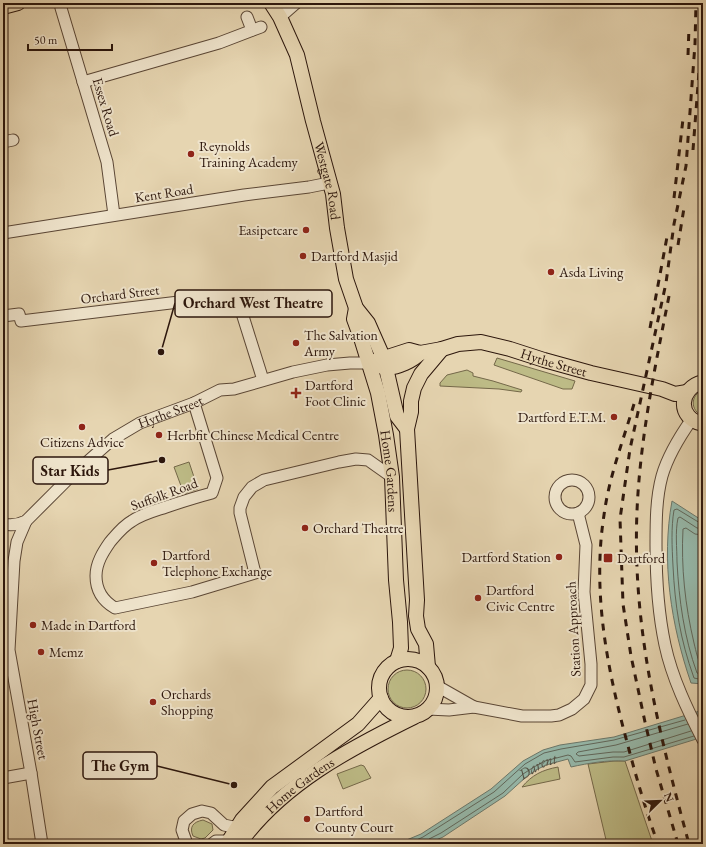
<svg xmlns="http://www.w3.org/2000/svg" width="706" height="847" font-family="'EB Garamond',serif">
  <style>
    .green { fill: #bdbb86; stroke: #746849 }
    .water { fill: #96b9ab; stroke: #6c786b }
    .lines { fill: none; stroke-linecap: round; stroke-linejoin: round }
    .shore { stroke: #61685c; stroke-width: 1 }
    .minor-casing { stroke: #5a4635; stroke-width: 13 }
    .major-casing { stroke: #2c160c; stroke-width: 16 }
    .minor { stroke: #efe4cc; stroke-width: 11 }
    .major { stroke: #e6d5b1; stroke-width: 14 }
    .rail { stroke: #2c160c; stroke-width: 3; stroke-dasharray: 7 7; stroke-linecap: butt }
    .poi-dot { fill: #8f2418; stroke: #efe4cc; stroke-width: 1.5 }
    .labels { text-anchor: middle; stroke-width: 4; stroke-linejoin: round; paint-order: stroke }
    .street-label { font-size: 14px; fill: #2c160c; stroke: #efe4cc }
    .poi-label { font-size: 14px; fill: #2c160c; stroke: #efe4cc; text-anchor: start }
    .water-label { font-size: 15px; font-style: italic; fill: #514f44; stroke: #efe4cc }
    .leader { fill: none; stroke: #2c160c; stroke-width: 1.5 }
    .callout-dot { fill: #2c160c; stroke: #efe4cc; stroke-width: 1.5 }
    .callout { fill: #efe4cc; stroke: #2c160c; stroke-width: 1.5 }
    .callout-label { font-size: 15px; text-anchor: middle; font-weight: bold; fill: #2c160c }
  </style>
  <rect width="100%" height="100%" fill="#e6d5b1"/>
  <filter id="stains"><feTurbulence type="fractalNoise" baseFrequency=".005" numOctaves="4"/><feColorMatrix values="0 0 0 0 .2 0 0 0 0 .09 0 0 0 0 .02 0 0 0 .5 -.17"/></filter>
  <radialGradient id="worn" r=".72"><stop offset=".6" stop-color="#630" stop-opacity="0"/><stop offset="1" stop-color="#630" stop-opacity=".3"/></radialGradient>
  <g class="green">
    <polygon points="497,358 575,381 572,389 563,389 494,365"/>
    <polygon points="467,370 473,373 473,376 493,381 522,390 521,392 499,389 440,386 440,383 447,375"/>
    <path d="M703,390V416C690,411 690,395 703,390Z"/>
    <polygon points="189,462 198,489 184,494 174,467"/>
    <circle cx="407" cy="689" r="19"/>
    <polygon points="614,761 625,761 653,844 607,844 588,764"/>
    <polygon points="361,765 364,766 371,778 343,789 337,774"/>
    <path d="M558,767L560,779L522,787C532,775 542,770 558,767Z"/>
    <path d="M203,820L212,824L213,830L205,838L201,839L193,836C189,827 193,822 203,820Z"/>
  </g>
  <g class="water">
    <path d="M672,501L703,521V684L691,683C671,625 661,561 672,501Z"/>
    <path d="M703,710V737L625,761C607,760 589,763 571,767L568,759L546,765L536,770L526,777L505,796L443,837L427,844H397L421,834L491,789L523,761L543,750L560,745L614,737Z"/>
  </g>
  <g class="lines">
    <g class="shore">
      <path d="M703,524L700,523L677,509L674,510C671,528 672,547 673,566C675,606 680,639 694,678L703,680"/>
      <path d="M703,529L697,528L680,517L678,518C675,532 677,548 677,562C679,600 684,637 697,673L703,675"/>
      <path d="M703,535L695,534L686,528L683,529C681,567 685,605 694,643C696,651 698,662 703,669"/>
      <polyline points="688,724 616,745 578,752 576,754 579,756 613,752 624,752 691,731"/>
      <polyline points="408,844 423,837 494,792 525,764 544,753 561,749 614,740 685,720"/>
      <path id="s1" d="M427,844L429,839L441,833L503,793L523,774L534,767L545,761L568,755L571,756L575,762L613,757H624L694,736"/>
    </g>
    <g class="minor-casing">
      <g id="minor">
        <polyline points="61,8 107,162 114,215"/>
        <polyline points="247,17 252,30"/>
        <polyline points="280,17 296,3"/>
        <polyline points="83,82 219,43 261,27"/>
        <polyline points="3,142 13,140"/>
        <polyline points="3,233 244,195 309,187 329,183"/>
        <path d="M3,316L19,314L21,321L212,298C225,298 231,301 241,310L263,380"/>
        <path d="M194,403L217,478L212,493C197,497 181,502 166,507C154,511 142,514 132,521C123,526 116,535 110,542C103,552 96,563 96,576C96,590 103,601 115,608L192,592L255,573L240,513V508L244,497L252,487L264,480L339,462L356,459L368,460L392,477"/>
        <path d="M692,419C680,436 668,455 662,476C656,498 656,522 656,545C656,578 658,612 665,645C672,678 688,711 703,740"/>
        <circle cx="572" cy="497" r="17"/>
        <polyline points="26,521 17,542 14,561 9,650 31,773 42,844"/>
        <path id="s2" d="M3,524C12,526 18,525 26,521L70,477L113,439L140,423L194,403L220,390L234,389L293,372L327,365L350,363H369"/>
        <polyline points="3,582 7,605"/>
        <polyline points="437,686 474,707"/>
        <polyline points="428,709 449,710 474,707 522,716 551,716 559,715 572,709 584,699 591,685 591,664 584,592 586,545 578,513"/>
        <polyline points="3,778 31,773"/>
        <polyline points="187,844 182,830 184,821 192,814 202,811 211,813 224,825 238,828"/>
        <polyline points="212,844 216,841 229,841"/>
      </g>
    </g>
    <g class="major-casing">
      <g id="major">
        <path id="s3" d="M271,3L280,17L297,55L313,121L333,194L337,228L346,279L356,308L368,323L383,357L386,368L397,416L407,429"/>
        <polyline points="3,7 18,3"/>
        <path id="s4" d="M356,308L354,319L361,338L378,393L386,435L392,477L396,580L400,622L401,648L397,661"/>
        <path id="s5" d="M375,361L409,350L420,353L442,349L458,344L481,342L510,349L544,360L591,373L662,389L675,394L687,392"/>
        <path d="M377,365C380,366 384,368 387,368C398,367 413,361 420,353"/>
        <path d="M703,382C678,388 677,419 703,424"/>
        <circle cx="408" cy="688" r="29"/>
        <polyline points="428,667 426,644 418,629 416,616 417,600 407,429 411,412 411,401 414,388 421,374 442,349"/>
        <polyline points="227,844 242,820 272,787 358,724 381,698"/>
        <path id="s6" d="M239,844C282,784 349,749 414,717"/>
      </g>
    </g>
    <use href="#minor" class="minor"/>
    <use href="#major" class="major"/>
    <g class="rail">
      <polyline points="688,55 689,27"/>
      <polyline points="693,150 701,46 702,3"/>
      <polyline points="674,198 683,119"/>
      <polyline points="678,245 684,208"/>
      <path d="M669,296C655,367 640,439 637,511C632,628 659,733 689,844"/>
      <polyline points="650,328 667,237"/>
      <path d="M634,404C623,441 609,477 604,515C592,592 607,668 627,742C636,777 646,811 658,844"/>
      <polyline points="678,844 656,769 645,722 631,656 623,604 620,519 630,449 666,283 674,224 686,166 695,44 696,3"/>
    </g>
  </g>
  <g class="poi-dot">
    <circle cx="191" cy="154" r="4"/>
    <circle cx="306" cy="230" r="4"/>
    <circle cx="303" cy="256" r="4"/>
    <circle cx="551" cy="272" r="4"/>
    <circle cx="296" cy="343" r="4"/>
    <path d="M294 387h4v4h4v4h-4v4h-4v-4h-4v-4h4z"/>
    <circle cx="614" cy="417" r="4"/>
    <circle cx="82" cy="427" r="4"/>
    <circle cx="159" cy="435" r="4"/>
    <circle cx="305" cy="528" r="4"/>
    <circle cx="559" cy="557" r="4"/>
    <rect x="603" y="553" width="10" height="10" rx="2"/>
    <circle cx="154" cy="563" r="4"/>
    <circle cx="478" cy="598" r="4"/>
    <circle cx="33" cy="625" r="4"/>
    <circle cx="41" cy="652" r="4"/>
    <circle cx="153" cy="702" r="4"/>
    <circle cx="307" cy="819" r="4"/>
  </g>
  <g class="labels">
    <g class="street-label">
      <text transform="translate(106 107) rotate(73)" y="5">Essex Road</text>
      <text dy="5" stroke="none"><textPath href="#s3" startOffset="188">Westgate Road</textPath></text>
      <text transform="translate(164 193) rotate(-9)" y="5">Kent Road</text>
      <text transform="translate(120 294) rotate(-7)" y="5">Orchard Street</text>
      <text dy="5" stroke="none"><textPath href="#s5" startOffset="185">Hythe Street</textPath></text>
      <text dy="5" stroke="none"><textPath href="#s2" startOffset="207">Hythe Street</textPath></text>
      <text dy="5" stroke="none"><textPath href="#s4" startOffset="168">Home Gardens</textPath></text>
      <text transform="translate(164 494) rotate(-20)" y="5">Suffolk Road</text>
      <text transform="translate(573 629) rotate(-93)" y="5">Station Approach</text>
      <text transform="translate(38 729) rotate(79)" y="5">High Street</text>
      <text dy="5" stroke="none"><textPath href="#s6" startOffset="85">Home Gardens</textPath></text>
    </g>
    <g class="poi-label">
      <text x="199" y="151">Reynolds<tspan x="199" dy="16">Training Academy</tspan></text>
      <text x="298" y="235" text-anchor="end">Easipetcare</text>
      <text x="311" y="261">Dartford Masjid</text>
      <text x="559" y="277">Asda Living</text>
      <text x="304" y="340">The Salvation<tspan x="304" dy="16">Army</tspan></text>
      <text x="305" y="390">Dartford<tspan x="305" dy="16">Foot Clinic</tspan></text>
      <text x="606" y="422" text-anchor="end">Dartford E.T.M.</text>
      <text x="167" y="440">Herbfit Chinese Medical Centre</text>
      <text x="82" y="447" text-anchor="middle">Citizens Advice</text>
      <text x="313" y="533">Orchard Theatre</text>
      <text x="162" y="560">Dartford<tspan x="162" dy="16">Telephone Exchange</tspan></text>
      <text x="551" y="562" text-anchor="end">Dartford Station</text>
      <text x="617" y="563">Dartford</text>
      <text x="486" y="595">Dartford<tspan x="486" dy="16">Civic Centre</tspan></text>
      <text x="41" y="630">Made in Dartford</text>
      <text x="49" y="657">Memz</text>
      <text x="161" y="699">Orchards<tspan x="161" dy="16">Shopping</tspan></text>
      <text x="315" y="816">Dartford<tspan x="315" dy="16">County Court</tspan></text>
    </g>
    <g class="water-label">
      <text dy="5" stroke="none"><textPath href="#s1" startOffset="137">Darent</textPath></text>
    </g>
  </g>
  <path class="leader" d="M161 352L175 303M162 460L108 470M234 785L157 766"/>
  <g class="callout-dot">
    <circle cx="161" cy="352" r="4"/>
    <circle cx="162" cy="460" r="4"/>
    <circle cx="234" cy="785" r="4"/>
  </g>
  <g class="callout">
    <rect x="175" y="290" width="157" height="27" rx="4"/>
    <rect x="33" y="457" width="75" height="27" rx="4"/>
    <rect x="83" y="752" width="74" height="27" rx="4"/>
  </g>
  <g class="callout-label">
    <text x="253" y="308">Orchard West Theatre</text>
    <text x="70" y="476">Star Kids</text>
    <text x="120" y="771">The Gym</text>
  </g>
  <rect width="706" height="847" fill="none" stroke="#e6d5b1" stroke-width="16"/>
  <rect x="4" y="4" width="698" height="839" fill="none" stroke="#2c160c" stroke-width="2"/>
  <rect x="8" y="8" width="690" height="831" fill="none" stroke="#2c160c"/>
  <g transform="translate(660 801) rotate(67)" stroke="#efe4cc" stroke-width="3" paint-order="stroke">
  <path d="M0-3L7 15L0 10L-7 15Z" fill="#2c160c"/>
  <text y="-6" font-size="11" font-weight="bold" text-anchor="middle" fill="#2c160c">N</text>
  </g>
  <path d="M28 44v6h84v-6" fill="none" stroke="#2c160c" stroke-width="2"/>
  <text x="34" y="44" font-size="12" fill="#2c160c" stroke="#efe4cc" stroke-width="3" paint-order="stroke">50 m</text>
  <rect width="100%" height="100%" filter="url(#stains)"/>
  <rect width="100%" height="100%" fill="url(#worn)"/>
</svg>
